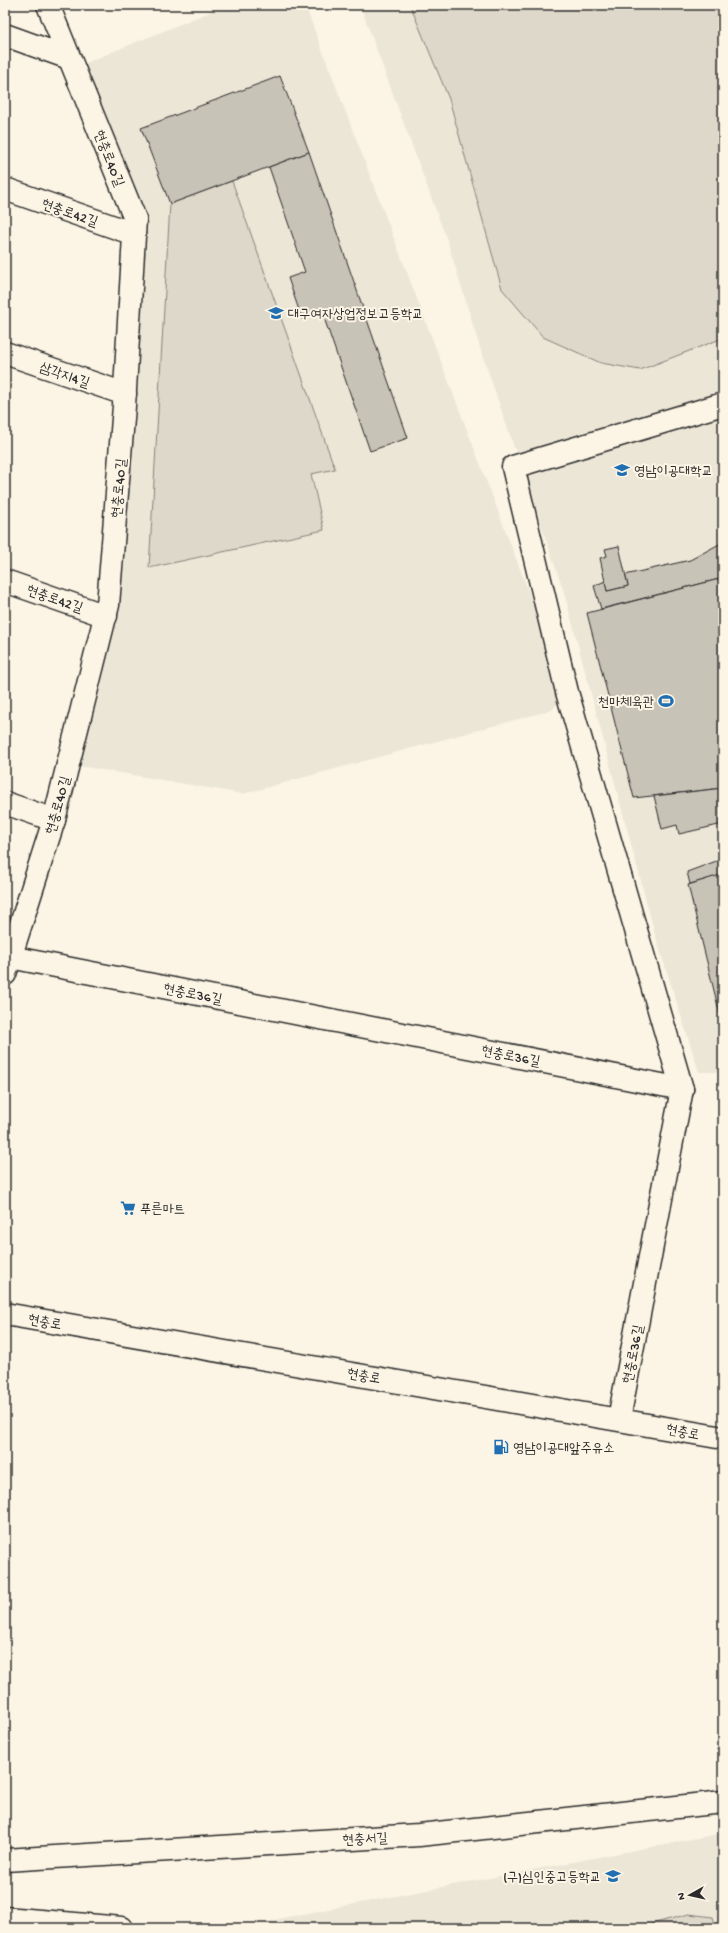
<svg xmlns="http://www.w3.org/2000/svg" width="728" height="1933" font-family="'Gochi Hand','Poor Story',sans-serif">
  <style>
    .built { fill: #ece6d7 }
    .green { fill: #ded8ca; stroke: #84827a }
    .building { fill: #c8c3b7; stroke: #2b2b2b }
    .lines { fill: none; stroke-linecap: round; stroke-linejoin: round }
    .minor-casing { stroke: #2b2b2b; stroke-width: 25 }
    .secondary-casing { stroke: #2b2b2b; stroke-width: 25 }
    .minor { stroke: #fcf5e5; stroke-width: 22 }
    .secondary { stroke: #fcf5e5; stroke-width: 22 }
    .labels { text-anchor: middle; stroke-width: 4; stroke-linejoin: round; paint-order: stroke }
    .street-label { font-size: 14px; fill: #2b2b2b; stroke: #fcf5e5 }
    .poi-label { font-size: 14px; fill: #2b2b2b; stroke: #fcf5e5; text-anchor: start }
  </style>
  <rect width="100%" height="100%" fill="#fcf5e5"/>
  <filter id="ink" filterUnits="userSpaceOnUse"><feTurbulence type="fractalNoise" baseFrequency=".025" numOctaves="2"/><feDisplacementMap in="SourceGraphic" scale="8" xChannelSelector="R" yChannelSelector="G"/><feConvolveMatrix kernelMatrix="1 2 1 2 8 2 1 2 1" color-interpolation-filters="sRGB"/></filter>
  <g filter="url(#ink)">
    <g class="built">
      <polygon points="227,5 305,5 567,692 552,710 243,794 68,764 106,616 135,220 73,68"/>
      <polygon points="360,5 723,5 723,1074 719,1072 699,1072 656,938 564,592 480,348 448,243"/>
      <polygon points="723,1833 723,1928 245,1928 282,1918"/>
    </g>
    <g class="green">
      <polygon points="410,5 723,5 723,338 640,370 601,363 543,337 502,289 449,99"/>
      <polygon points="232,181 335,469 311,474 324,530 149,568 170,204"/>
      <polygon points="689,1914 713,1917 716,1928 636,1928"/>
    </g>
    <g class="building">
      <polygon points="280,76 309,152 170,204 141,128"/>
      <polygon points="309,152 408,438 370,451 322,312 302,319 288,278 305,272 269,167"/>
      <polygon points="723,542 723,578 601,609 594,586 605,581 607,591 628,586 625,575 690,560"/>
      <polygon points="619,546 628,586 607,591 600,558 607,556 605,549"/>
      <polygon points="723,578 723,788 634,798 587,613"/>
      <polygon points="723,788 723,824 679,834 677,825 662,829 654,796"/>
      <polygon points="719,860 722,875 690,884 687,872"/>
      <polygon points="723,874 723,1027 688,885"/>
    </g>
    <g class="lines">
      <g class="minor-casing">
        <g id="minor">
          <polyline points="5,35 69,58"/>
          <polyline points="5,189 134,234"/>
          <polyline points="5,353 125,394"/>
          <polyline points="5,581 106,616"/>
          <polyline points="5,803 54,820"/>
          <polyline points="10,957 682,1089"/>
          <polyline points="5,974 54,820 108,605 124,406 135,219 48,5"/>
          <polyline points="619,1419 682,1089 567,692 513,467 723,404"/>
          <polyline points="5,1860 419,1835 723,1802"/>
          <polyline points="5,1918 122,1928"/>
        </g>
      </g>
      <g class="secondary-casing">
        <polyline id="secondary" points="5,1314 723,1438"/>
      </g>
      <use href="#minor" class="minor"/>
      <use href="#secondary" class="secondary"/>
    </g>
  </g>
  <defs>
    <g id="school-bare" transform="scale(1.2)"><path d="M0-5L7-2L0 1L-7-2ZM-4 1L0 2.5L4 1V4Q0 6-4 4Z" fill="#1f6fb2" stroke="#fcf5e5" stroke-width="2.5" paint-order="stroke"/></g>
    <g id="university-bare" transform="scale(1.2)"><path d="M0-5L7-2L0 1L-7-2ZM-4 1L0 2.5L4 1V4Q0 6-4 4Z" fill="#1f6fb2" stroke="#fcf5e5" stroke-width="2.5" paint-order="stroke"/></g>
    <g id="stadium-bare" transform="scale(1.2)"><path d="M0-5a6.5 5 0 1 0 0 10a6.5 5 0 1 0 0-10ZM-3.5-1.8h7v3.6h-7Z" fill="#1f6fb2" stroke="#fcf5e5" stroke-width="2.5" paint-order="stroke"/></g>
    <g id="supermarket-bare" transform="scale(1.2)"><path d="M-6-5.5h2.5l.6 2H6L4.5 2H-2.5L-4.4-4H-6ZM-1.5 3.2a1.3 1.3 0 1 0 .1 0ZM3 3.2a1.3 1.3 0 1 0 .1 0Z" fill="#1f6fb2" stroke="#fcf5e5" stroke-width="2.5" paint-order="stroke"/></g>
    <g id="fuel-bare" transform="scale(1.2)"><path d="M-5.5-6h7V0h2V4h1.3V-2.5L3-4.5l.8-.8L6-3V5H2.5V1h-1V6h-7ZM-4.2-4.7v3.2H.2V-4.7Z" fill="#1f6fb2" stroke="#fcf5e5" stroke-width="2.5" paint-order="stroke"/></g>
  </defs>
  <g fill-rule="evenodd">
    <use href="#school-bare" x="276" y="313"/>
    <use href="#university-bare" x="622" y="470"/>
    <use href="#stadium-bare" x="666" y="701"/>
    <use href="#supermarket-bare" x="128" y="1208"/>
    <use href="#fuel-bare" x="501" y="1447"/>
    <use href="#school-bare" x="613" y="1876"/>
  </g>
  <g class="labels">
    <g class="street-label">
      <text transform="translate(110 158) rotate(68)" y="5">현충로40길</text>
      <text transform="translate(70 212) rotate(19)" y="5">현충로42길</text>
      <text transform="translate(65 374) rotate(19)" y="5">삼각지4길</text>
      <text transform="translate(118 488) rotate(-85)" y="5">현충로40길</text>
      <text transform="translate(55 598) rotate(19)" y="5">현충로42길</text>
      <text transform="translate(57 805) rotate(-75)" y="5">현충로40길</text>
      <text transform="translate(193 993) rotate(11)" y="5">현충로36길</text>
      <text transform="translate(511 1055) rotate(11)" y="5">현충로36길</text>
      <text transform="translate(45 1321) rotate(10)" y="5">현충로</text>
      <text transform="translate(632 1354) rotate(-79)" y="5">현충로36길</text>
      <text transform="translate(364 1375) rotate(10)" y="5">현충로</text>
      <text transform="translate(683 1431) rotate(11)" y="5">현충로</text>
      <text transform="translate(365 1838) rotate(-3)" y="5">현충서길</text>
    </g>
    <g class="poi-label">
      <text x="288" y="318">대구여자상업정보고등학교</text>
      <text x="634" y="475">영남이공대학교</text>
      <text x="654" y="706" text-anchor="end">천마체육관</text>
      <text x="140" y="1213">푸른마트</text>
      <text x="513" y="1452">영남이공대앞주유소</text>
      <text x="601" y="1881" text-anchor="end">(구)심인중고등학교</text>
    </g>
  </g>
  <rect width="728" height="1933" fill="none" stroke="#fcf5e5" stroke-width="20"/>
  <rect x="10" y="10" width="708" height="1913" fill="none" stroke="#2b2b2b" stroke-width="1.5" filter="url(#ink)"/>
  <g transform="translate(690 1895) rotate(262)" stroke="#fcf5e5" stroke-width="3" paint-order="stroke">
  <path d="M0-3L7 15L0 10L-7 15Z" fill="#2b2b2b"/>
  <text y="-6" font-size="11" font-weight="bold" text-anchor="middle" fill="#2b2b2b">N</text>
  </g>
</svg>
